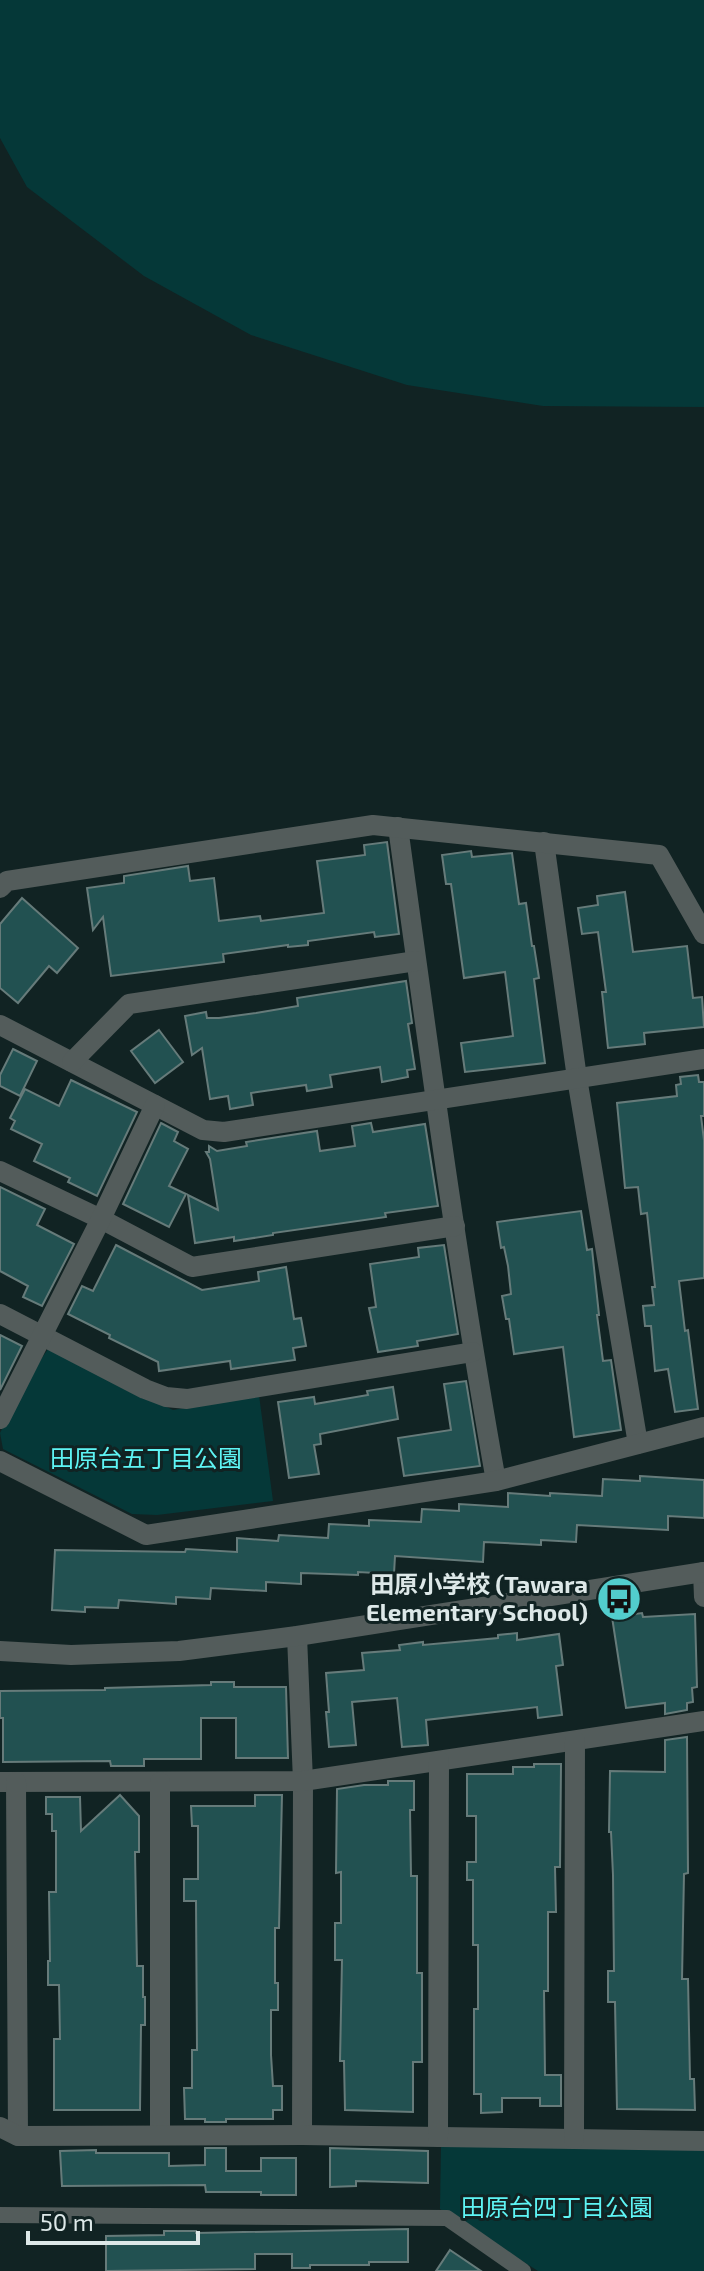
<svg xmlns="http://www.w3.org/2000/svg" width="704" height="2271" font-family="'Exo 2','Noto Sans JP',sans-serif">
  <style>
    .green { fill: #053838 }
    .building { fill: #225151; stroke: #667b7a; stroke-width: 2 }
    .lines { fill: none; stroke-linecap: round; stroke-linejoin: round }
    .pedestrian { stroke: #535c5b; stroke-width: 16 }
    .minor { stroke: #535c5b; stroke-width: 20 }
    .tertiary { stroke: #535c5b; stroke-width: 20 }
    .labels { text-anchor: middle; stroke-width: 6; stroke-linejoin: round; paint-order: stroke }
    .park-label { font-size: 24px; fill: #5ef4f4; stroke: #112323 }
    .poi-label { font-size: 24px; font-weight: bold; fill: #dde8e8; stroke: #112323; text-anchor: end }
  </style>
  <rect width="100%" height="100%" fill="#112323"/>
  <g class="green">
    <polygon points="0,0 704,0 704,407 543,406 407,385 251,335 144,276 27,187 0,138"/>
    <polygon points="48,1349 173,1410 259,1395 273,1501 157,1515 132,1514 3,1449 0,1433 26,1382"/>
    <polygon points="441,2144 704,2148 704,2271 538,2271 440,2209"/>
  </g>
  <g class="building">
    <polygon points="387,842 399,934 375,937 374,932 308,941 308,945 288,947 288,945 223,954 224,962 111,976 103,917 93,930 87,888 124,883 124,876 188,866 190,881 214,878 219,921 260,916 261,921 324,913 317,861 365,855 364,845"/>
    <polygon points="471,851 472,857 512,853 519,904 526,903 532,946 534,946 539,978 534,979 545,1063 465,1072 461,1043 513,1036 505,972 464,978 451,884 446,884 442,855"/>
    <polygon points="625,892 633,952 687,946 693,998 702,997 704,1027 644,1033 645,1044 608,1048 602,992 606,992 598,932 582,934 578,908 598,905 597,896"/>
    <polygon points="22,898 78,948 57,973 49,966 18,1003 0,988 0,924"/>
    <polygon points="406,981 412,1023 408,1024 415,1069 407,1070 408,1077 382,1082 380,1067 330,1075 332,1087 307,1091 306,1085 251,1093 253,1105 230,1109 228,1096 210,1099 202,1048 192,1055 185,1016 206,1012 207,1018 219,1018 256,1013 298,1006 297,998"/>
    <polygon points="159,1030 183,1062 155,1083 131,1051"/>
    <polygon points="13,1049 37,1061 20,1096 0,1086 0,1075"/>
    <polygon points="698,1075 699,1082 704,1082 704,1116 701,1116 704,1140 704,1278 679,1281 685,1331 688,1330 698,1409 675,1412 668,1369 655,1371 651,1326 645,1326 643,1306 654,1305 652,1287 655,1287 647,1213 641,1214 638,1187 625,1188 617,1103 677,1096 676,1085 681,1084 680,1077"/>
    <polygon points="71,1080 137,1112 97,1196 68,1182 70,1178 34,1161 42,1144 11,1129 15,1121 10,1118 25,1089 59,1106"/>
    <polygon points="161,1123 178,1132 174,1141 188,1149 169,1186 186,1194 169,1227 123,1204"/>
    <polygon points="371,1123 373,1132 425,1124 438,1206 385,1213 386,1217 273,1233 273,1235 234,1241 234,1237 195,1243 188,1195 218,1210 210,1159 206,1152 209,1152 209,1146 217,1151 247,1146 246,1142 317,1131 320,1151 355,1146 352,1126"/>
    <polygon points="0,1187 45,1209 37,1225 74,1244 42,1306 23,1297 28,1286 0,1271"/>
    <polygon points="581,1211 587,1250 592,1249 599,1315 597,1315 603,1361 611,1360 621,1430 574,1437 563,1347 514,1354 509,1319 506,1319 502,1296 511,1294 508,1266 504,1247 501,1248 497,1222"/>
    <polygon points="116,1245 202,1290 259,1281 258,1272 286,1267 294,1319 301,1318 306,1346 293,1348 295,1360 231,1369 230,1361 159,1371 158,1362 109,1338 110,1335 68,1314 82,1286 93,1291"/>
    <polygon points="444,1245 458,1334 417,1341 418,1346 378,1352 369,1308 376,1307 370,1264 419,1257 418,1248"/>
    <polygon points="0,1335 22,1346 0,1390"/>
    <polygon points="466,1381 480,1466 404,1476 398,1438 451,1430 444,1384"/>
    <polygon points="393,1387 398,1419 320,1434 321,1444 314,1445 319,1474 289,1478 278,1402 314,1397 315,1404 368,1395 367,1391"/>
    <polygon points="640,1476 704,1480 704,1518 668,1516 668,1530 577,1525 576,1542 541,1540 541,1545 484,1542 483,1562 395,1556 394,1574 358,1572 358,1575 301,1573 301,1584 266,1582 266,1591 211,1588 210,1599 176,1597 176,1604 119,1600 118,1608 85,1607 85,1612 52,1610 55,1550 185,1552 186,1549 237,1552 237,1538 278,1541 279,1535 328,1538 329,1524 369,1526 369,1520 421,1522 422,1509 459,1511 459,1504 508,1507 508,1493 550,1496 550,1493 602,1496 603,1479 640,1481"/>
    <polygon points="642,1613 643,1617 695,1614 697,1687 692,1688 693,1702 687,1703 687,1710 665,1714 665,1703 626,1708 612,1617"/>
    <polygon points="517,1633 517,1640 559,1634 563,1665 556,1666 562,1715 538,1718 537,1707 426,1720 428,1745 402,1747 397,1698 352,1702 356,1745 329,1747 326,1712 329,1712 326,1673 364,1670 362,1653 400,1650 399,1645 423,1642 423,1645 498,1638 498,1635"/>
    <polygon points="211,1682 234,1682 234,1687 286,1687 288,1758 236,1758 236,1718 201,1718 201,1759 144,1759 144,1766 111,1766 110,1761 3,1762 3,1718 0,1718 0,1691 105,1690 105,1688 211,1685"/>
    <polygon points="687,1737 688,1873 684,1874 682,1979 688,1979 690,2079 694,2079 695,2110 617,2109 615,2002 608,2002 608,1971 614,1971 613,1875 611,1832 609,1832 610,1771 665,1772 665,1740"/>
    <polygon points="534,1764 561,1764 560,1867 555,1867 556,1912 548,1912 548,1991 544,1991 545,2075 561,2075 561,2106 540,2106 540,2098 502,2098 502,2112 481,2113 481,2094 474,2094 474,2009 478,2009 478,1945 473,1945 473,1880 467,1880 467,1862 476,1862 476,1816 467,1816 467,1774 513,1774 513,1767 534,1767"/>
    <polygon points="388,1781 414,1781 414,1810 410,1810 411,1876 417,1876 417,1973 422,1973 422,2062 413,2062 413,2112 345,2110 344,2061 340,2061 342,1960 335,1960 335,1923 341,1923 341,1872 336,1873 337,1789 364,1785 388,1785"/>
    <polygon points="120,1795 139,1816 139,1852 135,1852 137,1966 143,1966 143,1997 145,1997 145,2025 141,2025 140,2110 54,2110 54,2039 60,2039 59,1985 48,1985 48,1961 50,1961 49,1892 56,1892 56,1831 52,1831 52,1814 46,1814 46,1797 80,1797 81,1831"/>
    <polygon points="255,1795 282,1795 279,1928 275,1928 275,1983 278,1983 278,2010 271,2010 271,2055 273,2086 282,2086 282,2110 273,2110 273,2119 226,2119 226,2122 205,2122 205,2119 185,2119 184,2088 192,2088 192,2050 197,2050 196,1901 184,1901 184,1879 198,1879 198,1826 192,1826 191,1806 255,1806"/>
    <polygon points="205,2148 226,2148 226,2171 261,2171 261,2158 296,2158 296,2195 261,2195 261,2192 206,2192 205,2185 62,2186 60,2151 96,2150 96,2153 169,2153 169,2166 205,2165"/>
    <polygon points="330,2148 428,2151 428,2183 356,2181 356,2186 330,2187"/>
    <polygon points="408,2229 408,2262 369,2262 369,2265 310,2265 310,2268 292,2268 292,2254 255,2254 255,2269 106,2271 106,2236 164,2235 164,2231 196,2231 196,2233"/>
    <polygon points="450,2250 481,2271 436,2271"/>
  </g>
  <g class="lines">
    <polyline class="pedestrian" points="0,2215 447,2218 523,2271"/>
    <g class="minor">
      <path d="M398,827C428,1045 457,1264 496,1481"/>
      <polyline points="544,842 577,1078 638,1444"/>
      <polyline points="0,888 7,881 373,825 659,855 704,934"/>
      <polyline points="0,1025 203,1130 224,1132 704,1059"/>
      <polyline points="72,1062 129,1004 416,961"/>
      <polyline points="0,1171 101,1219 192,1267 455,1226"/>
      <polyline points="0,1314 145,1389 166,1397 187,1399 473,1352"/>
      <polyline points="0,1419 101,1219 155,1105"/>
      <polyline points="0,1461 146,1535 496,1481 704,1427"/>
      <polyline points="703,1572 704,1597"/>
      <polyline points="297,1636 303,1781 302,2135"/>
      <polyline points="0,1782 303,1781 704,1721"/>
      <polyline points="16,1782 18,2136"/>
      <polyline points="160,1782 160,2135"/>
      <polyline points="0,2127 18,2136 302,2135 704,2141"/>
      <polyline points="438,2137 439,1761"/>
      <polyline points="574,2139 575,1741"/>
    </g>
    <polyline class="tertiary" points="0,1651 71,1655 179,1651 297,1636 704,1572"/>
  </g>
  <defs>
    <g id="bus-disc" transform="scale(2.3)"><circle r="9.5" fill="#52cdcd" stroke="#112323"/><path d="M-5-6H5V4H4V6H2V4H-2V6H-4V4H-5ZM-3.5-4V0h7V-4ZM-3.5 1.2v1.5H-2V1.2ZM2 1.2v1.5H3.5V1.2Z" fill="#111"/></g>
  </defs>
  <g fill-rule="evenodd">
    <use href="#bus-disc" x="619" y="1599"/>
  </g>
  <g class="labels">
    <g class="park-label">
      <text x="146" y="1467">田原台五丁目公園</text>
      <text x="557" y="2216">田原台四丁目公園</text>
    </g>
    <g class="poi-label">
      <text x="588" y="1593">田原小学校 (Tawara<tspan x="588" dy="28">Elementary School)</tspan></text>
    </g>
  </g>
  <path d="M28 2231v12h170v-12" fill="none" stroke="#dde8e8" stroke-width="4"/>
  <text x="40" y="2231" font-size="24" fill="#dde8e8" stroke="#112323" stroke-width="6" paint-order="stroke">50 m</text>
</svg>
